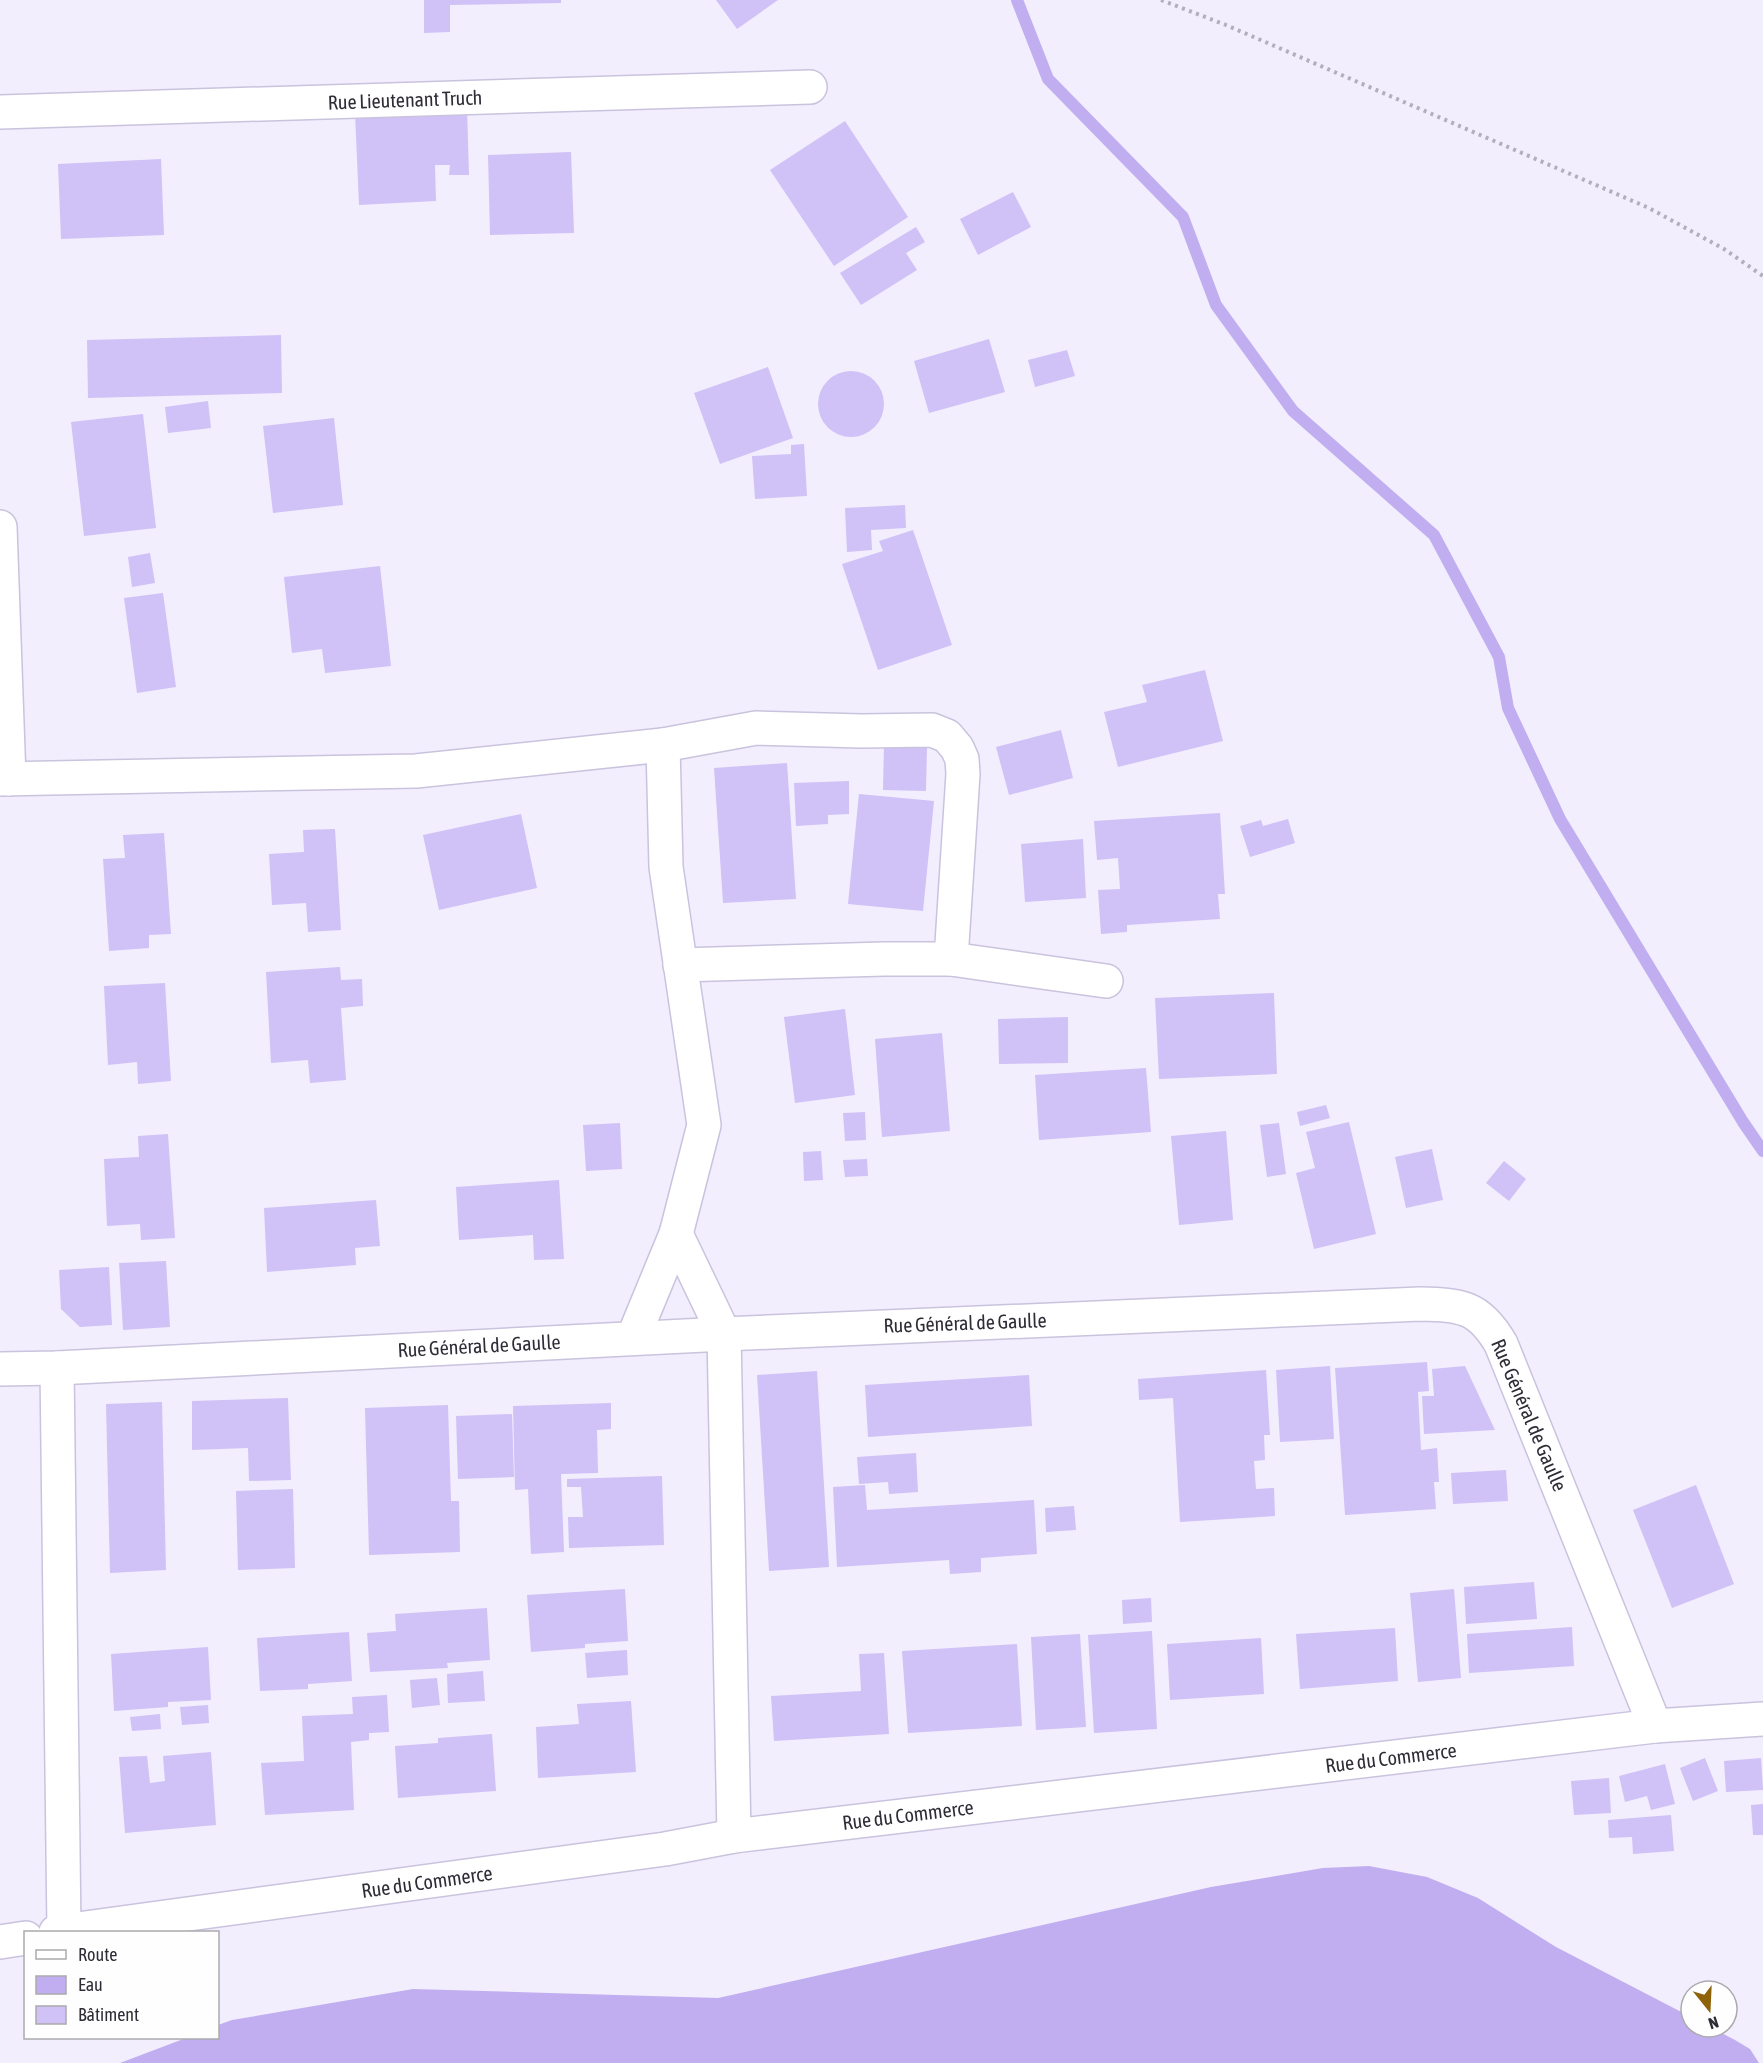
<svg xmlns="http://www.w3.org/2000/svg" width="1763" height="2063" font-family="'Asap Condensed',sans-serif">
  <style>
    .water { fill: #c1aef0 }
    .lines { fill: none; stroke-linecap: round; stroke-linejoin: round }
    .stream { stroke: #c1aef0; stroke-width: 12 }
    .building { fill: #d0c1f7 }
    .minor-casing { stroke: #cac3dd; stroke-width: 36 }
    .path { stroke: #b2aebc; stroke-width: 4; stroke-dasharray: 3 4.5; stroke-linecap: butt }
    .minor { stroke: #fff; stroke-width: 33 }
    .labels { text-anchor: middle; stroke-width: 4.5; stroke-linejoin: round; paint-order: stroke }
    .street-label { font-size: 20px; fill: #2f2c36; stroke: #fefefe }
  </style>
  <rect width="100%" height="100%" fill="#f2eefe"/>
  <polygon class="water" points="1369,1866 1427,1877 1478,1898 1556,1947 1691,2017 1691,2027 1710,2027 1735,2040 1750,2049 1759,2063 120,2063 186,2038 218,2038 218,2025 232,2020 413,1989 718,1998 1211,1887 1323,1868"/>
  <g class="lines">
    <polyline class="stream" points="1017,0 1048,79 1183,217 1216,305 1293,411 1434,535 1499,657 1508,708 1560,819 1743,1122 1763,1151"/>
  </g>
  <g class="building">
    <polygon points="424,0 561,0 561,3 450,5 450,32 424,33"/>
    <polygon points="716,0 778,0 737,29"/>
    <polygon points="467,108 469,175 449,175 450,165 435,165 436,201 359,205 355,113"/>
    <polygon points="845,121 908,217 834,266 770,170"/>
    <polygon points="571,152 574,233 490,235 488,155"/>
    <polygon points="161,159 164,235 61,239 58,164"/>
    <polygon points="1013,192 1031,227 978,255 960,219"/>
    <polygon points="916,227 925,242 906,253 917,270 861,305 840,273"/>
    <polygon points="281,335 282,393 88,398 87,340"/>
    <polygon points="989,339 1005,392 929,413 914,361"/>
    <polygon points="1067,350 1075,376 1035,387 1028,360"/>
    <polygon points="768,367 793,438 720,464 694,393"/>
    <circle cx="851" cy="404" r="33"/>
    <polygon points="208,401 211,428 168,433 165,407"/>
    <polygon points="143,414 156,528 84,536 71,422"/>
    <polygon points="334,418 343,505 273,513 263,426"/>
    <polygon points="804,444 807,496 755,499 752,456 791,454 791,445"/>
    <polygon points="905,505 906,528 871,530 872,550 847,552 845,508"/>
    <polygon points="913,530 952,645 878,670 842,564 883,551 879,541"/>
    <polygon points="150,553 155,583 132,587 128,557"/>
    <polygon points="380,566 391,666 325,673 322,649 292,653 284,577"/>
    <polygon points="163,593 176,687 137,693 124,598"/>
    <polygon points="1205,670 1223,741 1118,767 1104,712 1147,702 1142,685"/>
    <polygon points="1061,730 1073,778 1009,795 996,747"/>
    <polygon points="884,745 927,746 926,791 883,790"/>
    <polygon points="787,763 796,899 723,903 714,768"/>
    <polygon points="849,781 849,814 828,815 828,824 796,826 794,783"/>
    <polygon points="859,794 934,801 923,911 848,904"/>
    <polygon points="1220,813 1225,894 1218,894 1220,919 1127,925 1127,932 1101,934 1098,890 1120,889 1118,858 1097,860 1094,821"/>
    <polygon points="521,814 537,888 439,910 423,835"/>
    <polygon points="1288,819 1295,843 1250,857 1240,826 1261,820 1263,826"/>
    <polygon points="335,829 341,930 308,932 306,903 272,905 269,854 304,852 303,830"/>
    <polygon points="164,833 171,934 149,935 149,948 109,951 103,859 125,858 123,835"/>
    <polygon points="1083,839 1086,898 1025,902 1021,844"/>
    <polygon points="340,967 341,980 362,979 363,1006 341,1008 346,1080 310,1083 308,1060 271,1063 266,972"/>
    <polygon points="165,983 171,1081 138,1084 137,1062 108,1065 104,986"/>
    <polygon points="1274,993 1277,1074 1159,1079 1155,998"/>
    <polygon points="845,1009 855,1095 795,1103 784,1017"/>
    <polygon points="1068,1017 1068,1063 999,1064 998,1019"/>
    <polygon points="942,1033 950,1131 882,1137 875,1039"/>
    <polygon points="1146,1068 1151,1132 1039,1140 1035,1075"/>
    <polygon points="1326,1105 1330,1118 1300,1126 1297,1112"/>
    <polygon points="865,1112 866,1140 845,1141 843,1113"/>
    <polygon points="1349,1122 1376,1234 1314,1249 1296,1173 1315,1168 1306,1132"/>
    <polygon points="620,1123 622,1169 586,1171 583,1125"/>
    <polygon points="1279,1123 1286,1174 1267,1177 1260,1125"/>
    <polygon points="1226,1131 1233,1220 1179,1225 1171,1136"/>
    <polygon points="168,1134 175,1238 141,1240 140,1224 107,1226 104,1159 139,1157 138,1136"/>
    <polygon points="1432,1149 1443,1200 1406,1208 1395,1157"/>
    <polygon points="821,1151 823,1180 804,1181 803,1152"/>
    <polygon points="867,1159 868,1176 845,1177 843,1160"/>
    <polygon points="1504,1161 1526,1179 1509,1201 1486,1183"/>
    <polygon points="559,1180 564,1259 534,1260 533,1235 459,1240 456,1187"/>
    <polygon points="376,1200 380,1246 355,1248 356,1265 267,1272 264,1208"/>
    <polygon points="166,1261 170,1327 123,1330 119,1263"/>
    <polygon points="109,1267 112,1325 80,1327 61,1309 59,1270"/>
    <polygon points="1427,1362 1429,1391 1418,1392 1421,1450 1437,1448 1439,1482 1434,1482 1436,1509 1345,1515 1335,1368"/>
    <polygon points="1330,1366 1334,1439 1280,1442 1276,1370"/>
    <polygon points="1465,1366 1495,1430 1424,1434 1422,1396 1434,1396 1432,1369"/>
    <polygon points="1266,1370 1270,1435 1264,1435 1265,1460 1254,1461 1256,1489 1274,1488 1275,1516 1180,1522 1173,1398 1139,1400 1138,1379"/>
    <polygon points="817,1371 829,1567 769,1571 757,1375"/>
    <polygon points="1029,1375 1032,1426 868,1437 865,1385"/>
    <polygon points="288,1398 291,1480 249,1481 248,1448 192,1450 192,1401"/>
    <polygon points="162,1402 166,1570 110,1573 106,1404"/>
    <polygon points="611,1403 611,1429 597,1430 598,1473 561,1474 564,1552 531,1554 528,1489 515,1490 513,1406"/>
    <polygon points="448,1405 451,1501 459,1501 460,1552 369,1555 365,1408"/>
    <polygon points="512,1414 514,1477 458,1479 456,1416"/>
    <polygon points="916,1453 918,1492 889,1494 888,1482 859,1484 857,1457"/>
    <polygon points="1506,1470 1508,1501 1453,1504 1451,1473"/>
    <polygon points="662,1476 664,1545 569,1548 568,1517 583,1517 581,1487 567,1487 567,1479"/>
    <polygon points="865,1485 867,1510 1034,1500 1037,1554 981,1558 981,1572 950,1574 949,1560 837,1567 833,1487"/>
    <polygon points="1696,1485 1734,1584 1672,1608 1633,1510"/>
    <polygon points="293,1489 295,1568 238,1570 236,1491"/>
    <polygon points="1074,1506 1076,1530 1046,1532 1045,1508"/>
    <polygon points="1534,1582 1537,1619 1466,1624 1464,1587"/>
    <polygon points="625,1589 628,1641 585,1644 585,1648 531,1652 527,1595"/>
    <polygon points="1454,1589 1461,1678 1418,1682 1410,1593"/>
    <polygon points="1151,1598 1152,1622 1123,1624 1122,1600"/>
    <polygon points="487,1608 490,1660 447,1663 448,1668 370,1672 367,1633 396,1631 395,1614"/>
    <polygon points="1572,1627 1574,1666 1469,1673 1467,1634"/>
    <polygon points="1395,1628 1398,1681 1300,1689 1296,1634"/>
    <polygon points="1152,1631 1157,1729 1094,1733 1088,1635"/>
    <polygon points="349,1632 352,1681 308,1684 308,1689 260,1691 257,1638"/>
    <polygon points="1080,1634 1086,1727 1036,1730 1031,1637"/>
    <polygon points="1261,1638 1264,1694 1170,1700 1167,1644"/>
    <polygon points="1017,1644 1022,1726 908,1733 902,1651"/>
    <polygon points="208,1647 211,1700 168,1702 168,1707 114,1711 111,1654"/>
    <polygon points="627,1650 628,1675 587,1678 585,1653"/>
    <polygon points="884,1653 889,1734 774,1741 771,1696 861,1691 859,1654"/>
    <polygon points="483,1671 485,1701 448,1703 447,1674"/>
    <polygon points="437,1678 440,1705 412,1708 410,1680"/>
    <polygon points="387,1695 389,1732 369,1733 369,1740 351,1742 354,1810 265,1815 261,1763 304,1761 302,1716 353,1714 352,1697"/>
    <polygon points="631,1701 636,1772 538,1778 536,1727 579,1724 577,1704"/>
    <polygon points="208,1705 209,1723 182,1725 180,1707"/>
    <polygon points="160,1714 161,1729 132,1731 130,1717"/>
    <polygon points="492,1734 496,1791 398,1798 395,1746 438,1743 438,1738"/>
    <polygon points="211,1752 216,1825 125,1833 119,1757 147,1756 150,1783 165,1781 163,1756"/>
    <polygon points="1705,1758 1718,1791 1693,1801 1680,1768"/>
    <polygon points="1761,1758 1763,1790 1726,1792 1724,1761"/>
    <polygon points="1665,1764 1675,1804 1651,1810 1647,1796 1625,1802 1619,1776"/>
    <polygon points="1609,1778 1611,1813 1574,1815 1571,1781"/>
    <polygon points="1763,1804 1763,1835 1753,1835 1751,1805"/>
    <polygon points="1671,1815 1674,1851 1633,1854 1632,1837 1609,1838 1608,1820"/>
  </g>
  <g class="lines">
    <g class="minor-casing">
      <g id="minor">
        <polyline points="0,112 810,87"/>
        <polyline points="0,527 9,779"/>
        <polyline points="0,779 416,771 663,745 756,728 861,731 932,730 947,736 957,748 962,759 963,774 951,959"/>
        <polyline points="680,965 884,959 951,959 1106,981"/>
        <polyline points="676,1234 724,1334 734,1836"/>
        <polyline points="633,1338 676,1234 704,1125 666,867 663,745"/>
        <polyline points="57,1368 64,1931"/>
        <path d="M0,1369L57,1368L724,1334L1420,1304C1461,1305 1479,1306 1501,1344L1655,1726"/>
        <polyline points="56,1932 665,1849 734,1836 1655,1726 1763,1719"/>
        <polyline points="0,1942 26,1938"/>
      </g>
    </g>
    <polyline class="path" points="1161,0 1226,25 1649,208 1724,249 1763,276"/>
    <use href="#minor" class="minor"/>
  </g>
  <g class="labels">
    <g class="street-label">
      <text transform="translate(405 100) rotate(-2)" y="7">Rue Lieutenant Truch</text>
      <text transform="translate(965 1323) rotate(-2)" y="7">Rue Général de Gaulle</text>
      <text transform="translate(479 1346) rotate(-3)" y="7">Rue Général de Gaulle</text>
      <text transform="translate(1529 1415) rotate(67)" y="7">Rue Général de Gaulle</text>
      <text transform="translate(1391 1758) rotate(-7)" y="7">Rue du Commerce</text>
      <text transform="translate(908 1815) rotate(-7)" y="7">Rue du Commerce</text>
      <text transform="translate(427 1882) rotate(-8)" y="7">Rue du Commerce</text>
    </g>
  </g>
  <rect x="24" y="1931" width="195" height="108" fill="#fefefe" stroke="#abaaae" stroke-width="1.5"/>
  <rect x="36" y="1950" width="30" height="9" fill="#ffffff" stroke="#abaaae" stroke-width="1.5"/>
  <text x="78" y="1961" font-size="18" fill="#2f2c36">Route</text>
  <rect x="36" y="1976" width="30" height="18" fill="#c1aef0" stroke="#abaaae" stroke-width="1.5"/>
  <text x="78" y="1991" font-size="18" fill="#2f2c36">Eau</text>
  <rect x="36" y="2006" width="30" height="18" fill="#d0c1f7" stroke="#abaaae" stroke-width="1.5"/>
  <text x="78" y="2021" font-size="18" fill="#2f2c36">Bâtiment</text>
  <g transform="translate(1709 2009) rotate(162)"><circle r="28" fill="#fefefe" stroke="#abaaae" stroke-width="1.5"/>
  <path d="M0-4.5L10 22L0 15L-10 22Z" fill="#8e6209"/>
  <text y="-9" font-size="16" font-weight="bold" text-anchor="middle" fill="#2f2c36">N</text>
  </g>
</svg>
